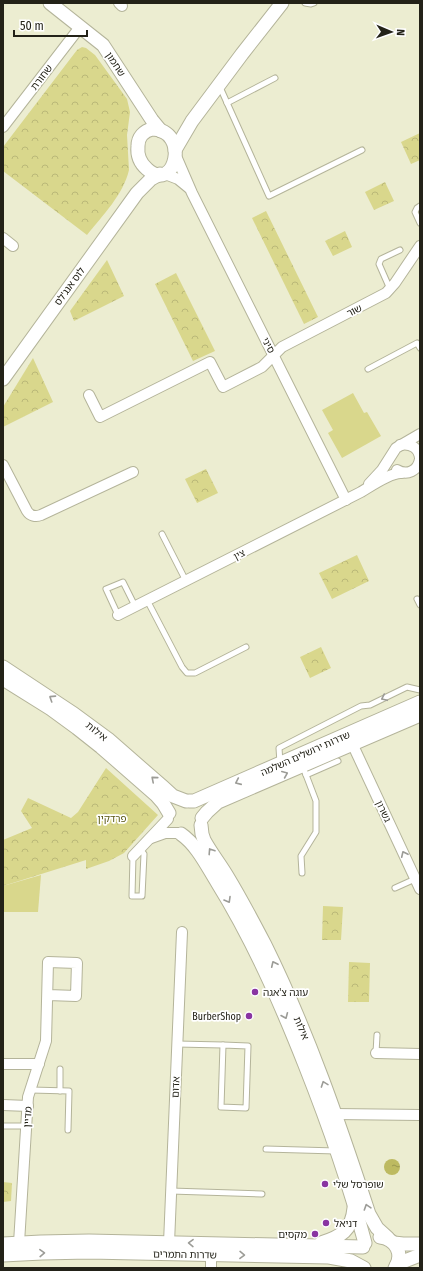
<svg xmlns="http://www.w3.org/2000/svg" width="423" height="1271" font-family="'Fira Sans Condensed','Noto Sans Hebrew',sans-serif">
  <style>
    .green { fill: #d9d78c }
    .park { fill: url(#park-crowns) }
    .water { fill: url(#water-ripples) }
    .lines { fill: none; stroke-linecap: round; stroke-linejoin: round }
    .service-casing { stroke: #b4b49a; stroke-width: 7 }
    .minor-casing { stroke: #b4b49a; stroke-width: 12 }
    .tertiary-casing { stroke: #b4b49a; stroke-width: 15 }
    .service { stroke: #fff; stroke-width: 5 }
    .minor { stroke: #fff; stroke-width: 10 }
    .tertiary { stroke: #fff; stroke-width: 13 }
    .oneway { stroke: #9c9c97 }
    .poi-dot { fill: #8934a2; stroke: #fff; stroke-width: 1.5 }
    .labels { text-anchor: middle; stroke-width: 3.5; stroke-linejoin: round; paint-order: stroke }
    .street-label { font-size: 10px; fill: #232218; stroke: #fff }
    .park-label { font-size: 10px; fill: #585512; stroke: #fff }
    .poi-label { font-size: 10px; fill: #232218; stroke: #fff; text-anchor: start }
  </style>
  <defs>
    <pattern id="park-crowns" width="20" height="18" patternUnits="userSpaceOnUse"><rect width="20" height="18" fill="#d9d78c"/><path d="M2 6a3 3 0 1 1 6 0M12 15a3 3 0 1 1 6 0" fill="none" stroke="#bab878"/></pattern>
    <pattern id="water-ripples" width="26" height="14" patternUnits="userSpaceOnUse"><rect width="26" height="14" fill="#bdba61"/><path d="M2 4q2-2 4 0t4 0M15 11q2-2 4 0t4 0" fill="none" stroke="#99974f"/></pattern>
  </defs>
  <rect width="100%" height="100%" fill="#ecedd1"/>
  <g class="green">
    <polygon points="353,393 364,413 367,412 381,436 342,458 328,433 333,430 322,410"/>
    <polygon points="41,875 38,912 3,912 3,886"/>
  </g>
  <g class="park">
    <path d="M82,47L86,48L95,55L127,99L130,112L127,135L129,170C123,195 103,215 87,235L3,171V147L77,50Z"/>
    <polygon points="420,133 420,160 411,164 401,142"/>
    <polygon points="385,182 394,201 374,210 365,192"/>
    <polygon points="266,211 318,317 304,324 252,218"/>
    <polygon points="345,231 352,247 333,256 325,241"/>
    <polygon points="107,260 124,296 74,321 70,311"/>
    <polygon points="176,273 215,351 193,361 155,284"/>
    <polygon points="33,358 53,402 3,427 3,407"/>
    <polygon points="206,469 218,493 197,503 185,479"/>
    <polygon points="357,555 369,581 332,599 319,573"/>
    <polygon points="321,647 331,668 310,678 300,657"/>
    <polygon points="106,768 158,815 124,853 109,861 86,869 86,860 3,886 3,840 32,828 21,811 28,798 71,818 78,812"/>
    <polygon points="323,906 343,907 341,940 322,940"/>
    <polygon points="349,962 370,963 369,1002 348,1002"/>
    <polygon points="3,1182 12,1183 11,1201 3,1202"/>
  </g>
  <circle class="water" cx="392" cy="1167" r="8"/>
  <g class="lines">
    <g class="service-casing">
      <g id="service">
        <polyline points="305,3 311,4 314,3"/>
        <polyline points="219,85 269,196 362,150"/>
        <polyline points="227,103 275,78"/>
        <polyline points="420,206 417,208 415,212 420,223"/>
        <polyline points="390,289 379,264 381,259 400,250"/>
        <polyline points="368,369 417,343 420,348"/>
        <polyline points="162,534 186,581"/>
        <polyline points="417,599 420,605"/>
        <polyline points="147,600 182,667 187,673 195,673 246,647"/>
        <polyline points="118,615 106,589 123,582 135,606"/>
        <polyline points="280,763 279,748 361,706 370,705 407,687 420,690"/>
        <polyline points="306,775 338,761"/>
        <polyline points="133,856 132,896 142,896 144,854 140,849"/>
        <polyline points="302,873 301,856 316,832 316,801 303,767"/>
        <polyline points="395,888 415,879"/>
        <polyline points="177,1044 223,1045"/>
        <polygon points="223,1045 248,1046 246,1108 221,1107"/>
        <polyline points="376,1053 377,1035"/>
        <polyline points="60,1069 60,1091"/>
        <polyline points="31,1090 69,1091 68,1130"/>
        <polyline points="3,1126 26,1126"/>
        <polyline points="266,1149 336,1151"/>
        <polyline points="171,1191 262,1194"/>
      </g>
    </g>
    <g class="minor-casing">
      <g id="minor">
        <polyline points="119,3 122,6"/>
        <polyline points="3,127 80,27"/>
        <polyline points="176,156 192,193 346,500"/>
        <polyline points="165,174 178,179 189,188"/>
        <polyline points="3,238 13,246"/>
        <polyline points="89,395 100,417 210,362 223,387 262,367 282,347 386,293 395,283 420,246"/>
        <path d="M400,445C411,443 419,448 420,458"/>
        <path d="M3,465L27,511C30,516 36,517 41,515L133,472"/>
        <path d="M397,470C407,476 418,471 420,459"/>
        <polyline points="369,484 382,470 396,448 420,434"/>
        <path d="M118,615L361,492C371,486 391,472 402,473"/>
        <polyline points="350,739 420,889"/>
        <polyline points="151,838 165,833 178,833"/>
        <polyline points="133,856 168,819"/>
        <polyline points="376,1053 420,1054"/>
        <polyline points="3,1064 39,1064"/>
        <polyline points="3,1105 28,1106"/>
        <polyline points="335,1114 420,1115"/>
        <polyline points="19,1243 28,1097 46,1041 48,962 77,963 76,996 48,995"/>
        <polyline points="169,1243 182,932"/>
        <polyline points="211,1268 211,1248"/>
      </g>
    </g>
    <g class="tertiary-casing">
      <g id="tertiary">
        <polyline points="50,3 103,45 152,120 161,131"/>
        <path d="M152,129C191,130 175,195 147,169C140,163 137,155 138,146C138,137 144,131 152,129Z"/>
        <polyline points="175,150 192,121 242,54 282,3"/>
        <polyline points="3,379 137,193 151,179 160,174"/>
        <polyline points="3,667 74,714 108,739 163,787 173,796 186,801"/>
        <polyline points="3,679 51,709 77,728 101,747 156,795 163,803 169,813"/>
        <polyline points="189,801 194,801 420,702"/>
        <polyline points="202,818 207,812 218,802 420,715"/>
        <path d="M201,825L202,834L204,840C211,853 220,864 227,876C241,899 253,922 265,945C308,1032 339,1123 369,1214L377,1228L388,1238"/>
        <path d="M181,834C197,845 207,866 217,882C253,940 280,1002 305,1065C328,1123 349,1183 365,1243"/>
        <path d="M380,1237C396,1239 404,1254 395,1268"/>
        <path d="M321,1243C341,1237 352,1230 354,1208"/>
        <polyline points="394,1243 403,1244 420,1244"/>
        <polyline points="3,1244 41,1242 89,1241 363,1247"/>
        <polyline points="3,1255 42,1253 89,1252 329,1257 351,1261 364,1268"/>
        <polyline points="397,1264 420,1255"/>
      </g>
    </g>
    <use href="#service" class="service"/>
    <use href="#minor" class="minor"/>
    <use href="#tertiary" class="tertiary"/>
  </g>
  <defs><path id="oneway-chevron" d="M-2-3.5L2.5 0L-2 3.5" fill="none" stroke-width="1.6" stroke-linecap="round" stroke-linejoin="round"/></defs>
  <g class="oneway">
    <use href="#oneway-chevron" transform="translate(52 698) rotate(-147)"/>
    <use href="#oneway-chevron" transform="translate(384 698) rotate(155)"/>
    <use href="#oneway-chevron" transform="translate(285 774) rotate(-23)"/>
    <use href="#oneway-chevron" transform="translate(154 779) rotate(-139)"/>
    <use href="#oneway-chevron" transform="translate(238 782) rotate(156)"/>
    <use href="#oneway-chevron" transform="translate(211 851) rotate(-123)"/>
    <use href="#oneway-chevron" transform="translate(404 854) rotate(-115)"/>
    <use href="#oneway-chevron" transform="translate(228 900) rotate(60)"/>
    <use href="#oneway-chevron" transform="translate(274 964) rotate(-115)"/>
    <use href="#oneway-chevron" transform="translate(285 1016) rotate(67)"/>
    <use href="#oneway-chevron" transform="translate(324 1084) rotate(-110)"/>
    <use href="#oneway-chevron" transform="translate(367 1207) rotate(-108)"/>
    <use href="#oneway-chevron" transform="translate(191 1243) rotate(-179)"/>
    <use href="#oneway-chevron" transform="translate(42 1253) rotate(-2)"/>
    <use href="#oneway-chevron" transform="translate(242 1255) rotate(1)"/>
  </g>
  <g class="poi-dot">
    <circle cx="255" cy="992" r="4"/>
    <circle cx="249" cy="1016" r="4"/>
    <circle cx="325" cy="1184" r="4"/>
    <circle cx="326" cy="1223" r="4"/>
    <circle cx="315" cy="1234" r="4"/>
  </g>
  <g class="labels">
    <g class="street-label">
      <text transform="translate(116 64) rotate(56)" y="4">שחמון</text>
      <text transform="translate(41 77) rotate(-53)" y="4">שחורת</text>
      <text transform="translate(69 286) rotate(-54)" y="4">לוס אנג'לס</text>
      <text transform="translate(354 310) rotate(-27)" y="4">שור</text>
      <text transform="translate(269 345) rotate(63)" y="4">סיני</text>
      <text transform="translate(239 554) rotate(-27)" y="4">צין</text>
      <text transform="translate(97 731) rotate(39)" y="4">אילות</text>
      <text transform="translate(305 753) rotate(-24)" y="4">שדרות ירושלים השלמה</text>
      <text transform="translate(384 811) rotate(65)" y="4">גשרון</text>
      <text transform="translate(302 1028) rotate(67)" y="4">אילות</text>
      <text transform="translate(175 1087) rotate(-88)" y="4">אדום</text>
      <text transform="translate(27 1117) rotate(-86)" y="4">מדיין</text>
      <text transform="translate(185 1254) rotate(1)" y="4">שדרות התמרים</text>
    </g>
    <g class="park-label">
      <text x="112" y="822">פרדקין</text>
    </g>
    <g class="poi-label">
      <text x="263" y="996">עוגה צ'אגה</text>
      <text x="241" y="1020" text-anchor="end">BurberShop</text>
      <text x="333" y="1188">שופרסל שלי</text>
      <text x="334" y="1227">דניאל</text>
      <text x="307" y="1238" text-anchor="end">מקסים</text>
    </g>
  </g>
  <rect width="423" height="1271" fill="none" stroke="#232218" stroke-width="8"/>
  <g transform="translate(391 32) rotate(92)" stroke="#ffffff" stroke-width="3" paint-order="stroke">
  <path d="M0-3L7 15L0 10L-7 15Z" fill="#232218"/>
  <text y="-6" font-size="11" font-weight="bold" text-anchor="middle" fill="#232218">N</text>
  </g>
  <path d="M14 30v6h73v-6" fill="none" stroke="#232218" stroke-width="2"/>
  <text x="20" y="30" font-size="12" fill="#232218" stroke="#ffffff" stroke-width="3" paint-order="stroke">50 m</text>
</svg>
